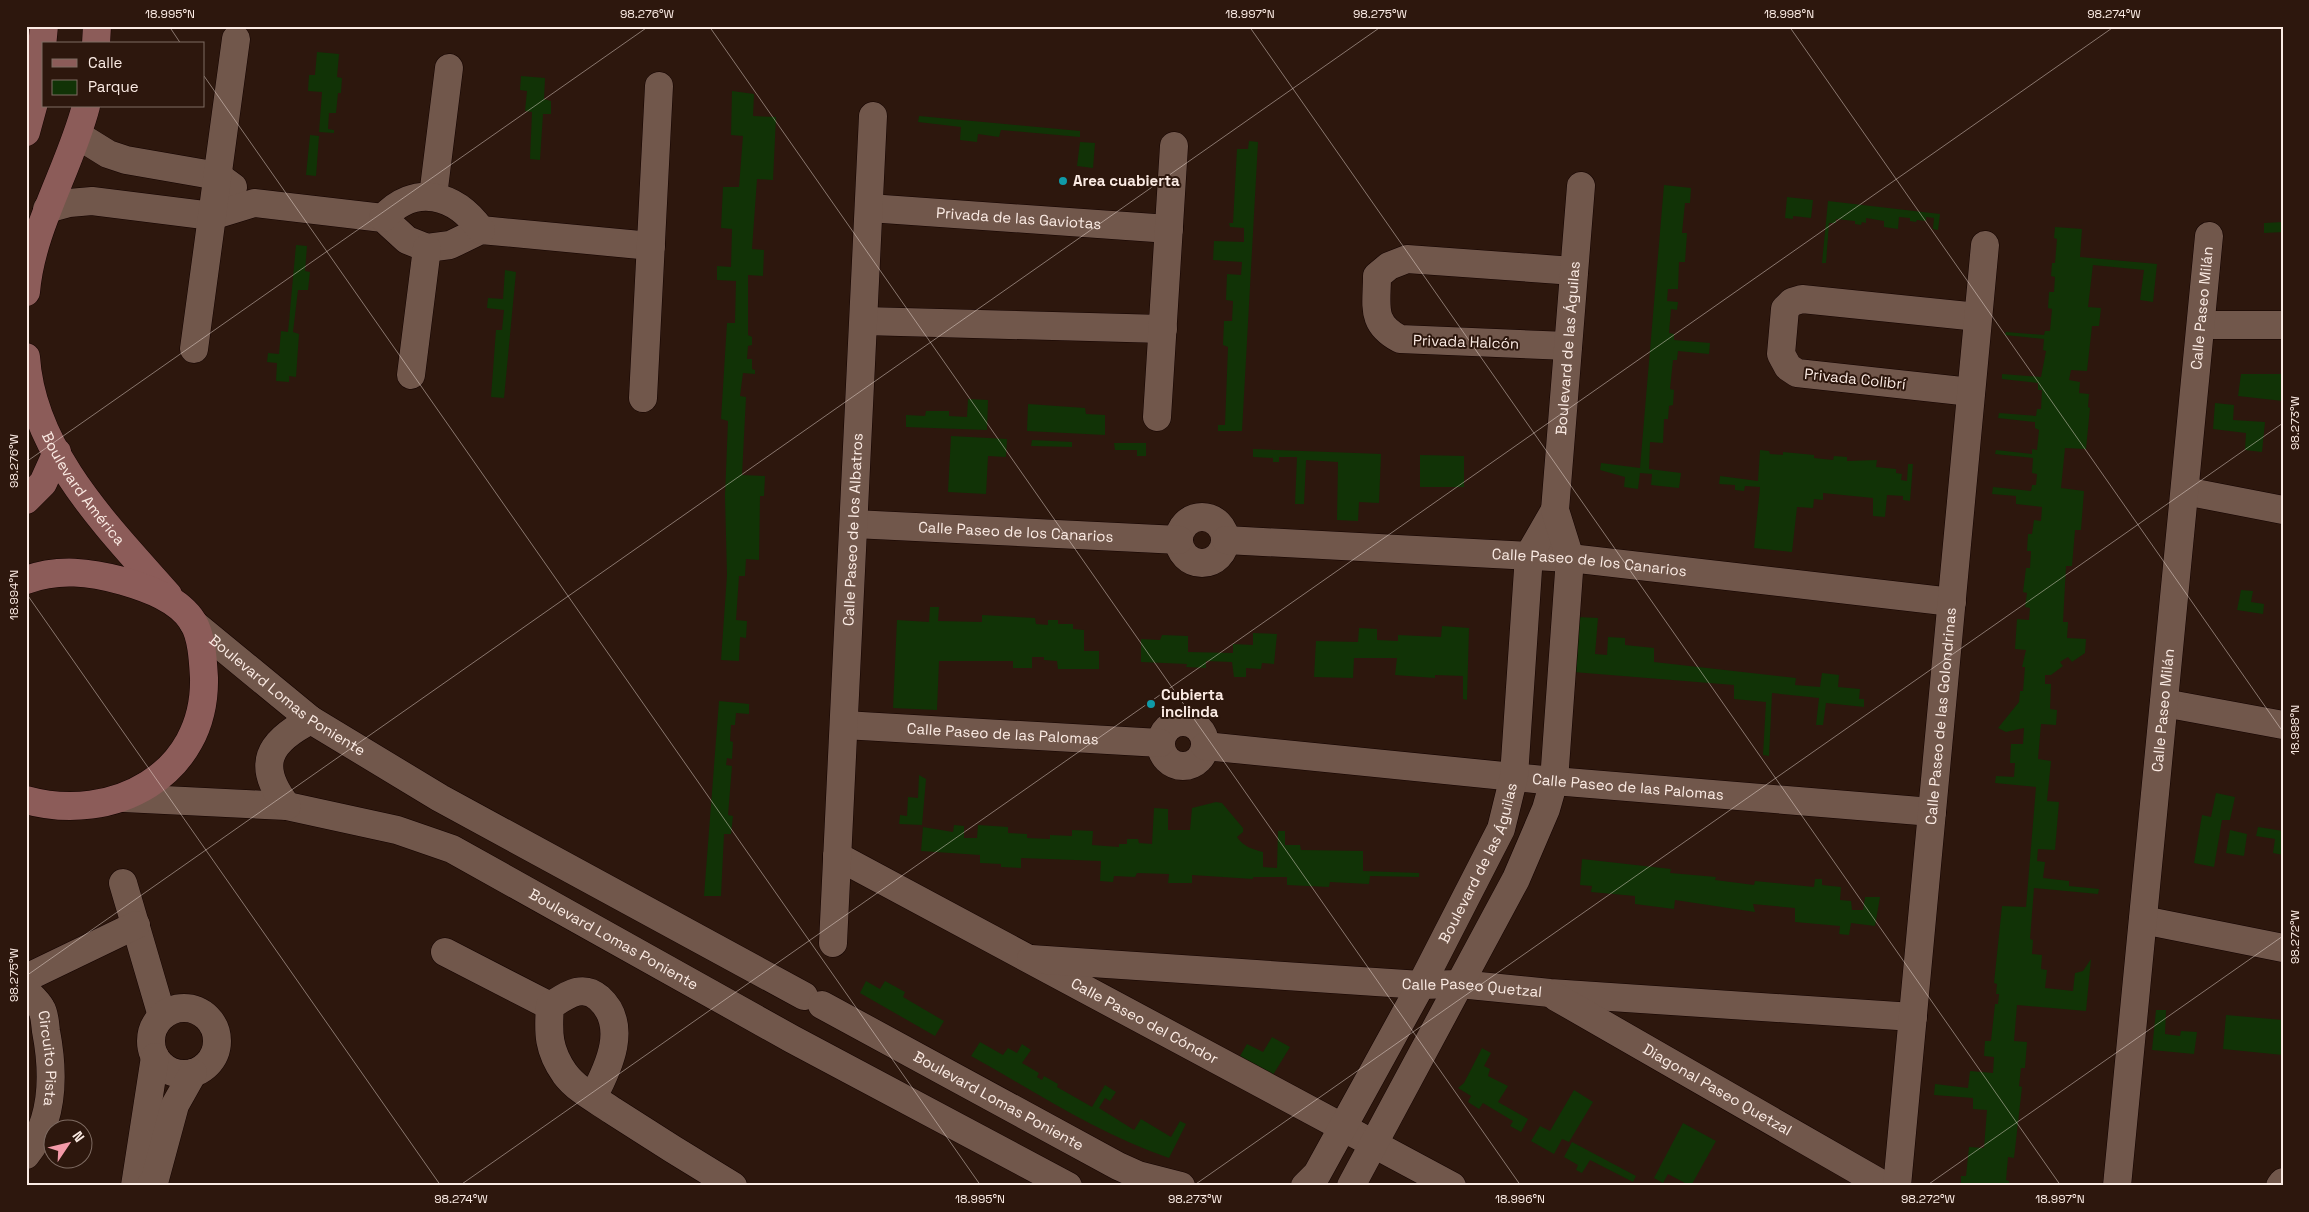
<svg xmlns="http://www.w3.org/2000/svg" width="2309" height="1212" font-family="'Space Grotesk',sans-serif">
  <style>
    .green { fill: #113306 }
    .lines { fill: none; stroke-linecap: round; stroke-linejoin: round }
    .minor-casing { stroke: #140300; stroke-width: 29 }
    .tertiary-casing { stroke: #140300; stroke-width: 29 }
    .secondary-casing { stroke: #140300; stroke-width: 29 }
    .minor { stroke: #71574b; stroke-width: 28 }
    .tertiary { stroke: #71574b; stroke-width: 28 }
    .secondary { stroke: #8c5c59; stroke-width: 28 }
    .ticks { fill: none; stroke: #fbebe4; stroke-width: 1; stroke-opacity: 0.45 }
    .culture-dot { fill: #0f9aa8; stroke: #2d170d; stroke-width: 2 }
    .labels { text-anchor: middle; stroke-width: 4; stroke-linejoin: round; paint-order: stroke }
    .poi-label { font-size: 15px; font-weight: bold; fill: #fbebe4; stroke: #2d170d; text-anchor: start }
    .street-label { font-size: 15px; fill: #fbebe4; stroke: #2d170d }
    .neatline { fill: none; stroke: #fbebe4; stroke-width: 2 }
    .ticks-label { font-size: 12px; text-anchor: middle; fill: #fbebe4 }
  </style>
  <rect width="100%" height="100%" fill="#2d170d"/>
  <g class="green">
    <polygon points="317,52 339,54 337,77 342,78 341,93 338,93 336,113 329,113 328,129 334,130 334,133 319,132 322,92 308,91 309,75 315,75"/>
    <polygon points="521,76 545,78 544,99 551,101 551,114 543,114 540,160 530,159 532,112 525,111 527,91 520,90"/>
    <polygon points="732,91 754,94 753,116 776,117 773,180 757,179 752,249 764,250 763,276 748,275 748,335 752,337 752,345 748,346 747,359 752,359 752,369 755,370 755,374 743,373 740,396 746,397 742,475 765,476 764,496 760,496 759,560 746,559 745,576 739,576 736,620 747,621 746,638 740,637 739,661 721,660 727,575 725,496 728,421 721,419 727,323 735,323 736,281 717,280 717,266 731,267 732,229 721,228 723,187 739,187 743,136 731,135"/>
    <polygon points="919,116 1080,131 1080,137 1001,130 999,137 978,134 977,142 960,140 961,127 918,122"/>
    <polygon points="310,135 319,136 316,176 306,175"/>
    <polygon points="1249,141 1258,142 1242,431 1218,431 1218,425 1225,425 1228,347 1223,345 1224,321 1232,321 1233,301 1226,300 1227,274 1241,275 1242,262 1213,260 1214,241 1244,242 1244,228 1230,227 1229,223 1233,223 1237,149 1248,149"/>
    <polygon points="1080,142 1095,143 1093,168 1077,166"/>
    <polygon points="1664,185 1691,188 1690,203 1685,203 1682,233 1687,233 1685,262 1679,262 1678,289 1668,289 1667,301 1678,302 1677,310 1671,309 1669,333 1674,334 1674,340 1710,343 1709,354 1678,351 1677,360 1673,360 1670,389 1674,390 1673,405 1669,406 1668,419 1664,419 1663,443 1650,442 1649,469 1681,473 1679,488 1651,485 1652,474 1640,473 1638,489 1624,487 1625,477 1600,470 1601,463 1640,468"/>
    <polygon points="1787,197 1813,200 1811,218 1793,216 1793,219 1785,218"/>
    <polygon points="1828,201 1940,214 1938,230 1933,229 1934,218 1926,217 1926,221 1917,220 1916,222 1910,221 1910,218 1899,217 1898,229 1884,227 1884,221 1866,218 1866,223 1862,222 1861,225 1855,224 1855,221 1836,219 1836,223 1829,223 1826,263 1822,263"/>
    <polygon points="2283,222 2283,232 2264,233 2264,223"/>
    <polygon points="2055,227 2082,229 2080,257 2157,264 2153,302 2140,300 2144,270 2093,265 2088,307 2101,308 2099,326 2092,326 2087,371 2071,370 2069,380 2080,382 2079,393 2089,394 2088,407 2090,408 2086,449 2065,448 2061,488 2084,491 2081,530 2075,530 2072,566 2066,566 2063,622 2068,622 2067,638 2086,639 2085,653 2072,662 2068,657 2060,662 2063,666 2051,675 2045,675 2045,684 2051,684 2050,709 2057,710 2056,725 2041,724 2038,759 2051,761 2047,801 2059,802 2055,850 2038,849 2037,861 2045,862 2043,878 2069,881 2069,886 2099,889 2098,894 2034,888 2030,939 2033,940 2032,954 2042,955 2041,969 2047,970 2045,988 2073,991 2075,973 2083,971 2091,959 2086,1011 2017,1005 2014,1041 2027,1042 2025,1068 2021,1068 2019,1086 2022,1087 2014,1158 2008,1157 2006,1180 2009,1181 2009,1186 1961,1186 1961,1176 1966,1176 1969,1147 1984,1148 1987,1110 1973,1109 1973,1098 1934,1095 1935,1084 1968,1088 1970,1071 1993,1073 1994,1057 1984,1056 1985,1041 1991,1041 1995,1004 1998,1004 1999,994 1996,994 1997,984 1994,983 2002,906 2026,907 2036,787 1995,783 1996,776 2014,777 2015,763 2010,763 2011,744 2023,744 2024,728 2006,732 1998,728 2019,702 2020,691 2023,691 2025,667 2022,667 2026,650 2015,649 2017,619 2029,620 2030,608 2025,607 2027,593 2023,592 2026,568 2030,568 2031,551 2027,551 2028,534 2032,534 2034,520 2041,521 2042,507 2016,504 2016,496 1992,494 1993,487 2031,491 2032,485 2036,485 2037,474 2032,473 2033,458 1995,454 1996,450 2032,454 2032,449 2037,450 2039,430 2035,428 2035,422 1998,418 1999,413 2036,416 2037,409 2041,409 2042,390 2038,390 2038,383 2002,379 2002,374 2041,377 2046,351 2043,350 2044,339 2005,335 2006,332 2044,335 2045,331 2050,331 2052,309 2048,308 2049,292 2054,292 2055,277 2051,276 2052,263 2055,263 2057,239 2054,238"/>
    <polygon points="296,245 307,246 305,271 310,272 308,290 298,290 293,332 299,334 296,377 289,376 289,382 276,381 277,363 267,362 268,353 279,354 281,331 288,332"/>
    <polygon points="505,270 516,272 504,398 491,397 496,330 502,330 504,310 487,308 488,298 503,299"/>
    <polygon points="2241,374 2283,374 2283,401 2238,396"/>
    <polygon points="968,399 988,400 987,430 906,427 906,415 925,416 926,411 949,411 949,416 967,417"/>
    <polygon points="2215,403 2234,405 2233,420 2265,422 2262,452 2245,450 2246,433 2213,429"/>
    <polygon points="1028,404 1085,408 1086,414 1105,415 1105,435 1027,431"/>
    <polygon points="951,436 1007,439 1006,457 988,456 986,494 948,492"/>
    <polygon points="1032,440 1072,442 1072,447 1031,446"/>
    <polygon points="1114,443 1146,443 1146,456 1137,456 1137,450 1115,450"/>
    <polygon points="1253,449 1381,454 1379,503 1359,502 1358,521 1337,520 1338,462 1306,460 1304,504 1295,504 1297,457 1279,457 1279,462 1273,462 1273,458 1253,457"/>
    <polygon points="1760,450 1769,451 1770,454 1783,455 1783,452 1814,455 1814,458 1833,460 1834,456 1847,457 1847,461 1877,460 1876,467 1896,469 1896,473 1902,474 1901,480 1907,481 1908,464 1913,464 1910,501 1903,500 1903,496 1887,495 1885,517 1873,516 1873,498 1823,493 1823,500 1814,499 1813,508 1797,507 1792,552 1754,548 1760,487 1745,486 1744,491 1735,490 1735,485 1719,484 1720,476 1758,481"/>
    <polygon points="1420,455 1464,456 1464,487 1420,487"/>
    <polygon points="2241,590 2253,591 2251,602 2264,604 2263,614 2237,610"/>
    <polygon points="930,607 939,607 938,621 982,622 982,615 1035,618 1036,624 1048,625 1048,620 1058,620 1058,624 1073,624 1073,629 1084,630 1084,651 1099,651 1099,669 1058,669 1057,661 1044,660 1044,657 1032,657 1032,668 1013,668 1013,661 939,661 937,710 893,708 897,620 929,622"/>
    <polygon points="1577,617 1598,618 1595,654 1607,655 1608,637 1625,638 1625,645 1654,648 1654,662 1796,678 1795,685 1820,687 1822,673 1839,675 1838,687 1860,689 1859,699 1864,699 1864,707 1826,703 1823,725 1816,725 1819,698 1772,693 1769,756 1763,755 1766,702 1734,699 1734,685 1573,672"/>
    <polygon points="1442,626 1469,628 1467,700 1463,699 1463,676 1435,675 1435,678 1395,675 1397,658 1354,658 1353,678 1314,677 1316,641 1358,642 1359,628 1377,629 1377,640 1398,641 1398,635 1441,637"/>
    <polygon points="1253,633 1277,634 1274,664 1262,663 1261,669 1246,668 1246,677 1234,677 1232,662 1206,661 1206,668 1186,667 1187,664 1141,662 1141,639 1160,640 1162,635 1188,636 1188,652 1233,653 1233,644 1253,645"/>
    <polygon points="719,701 749,704 749,714 736,713 735,725 731,725 730,741 733,742 732,759 727,758 726,765 732,766 728,815 733,816 731,834 724,834 721,896 704,896"/>
    <polygon points="919,775 926,779 922,825 899,824 900,815 907,816 908,797 918,798"/>
    <polygon points="2216,793 2235,797 2230,820 2222,820 2214,867 2194,863 2202,815 2211,817"/>
    <path d="M1216,802L1222,803L1243,828V832L1237,837C1244,847 1252,849 1263,852V867L1277,868L1278,831H1285V845H1300L1301,850L1363,851V871L1419,873V877L1370,876L1369,884L1330,882L1329,887L1287,885V877H1253V879L1192,875V883H1168L1169,874L1137,873L1135,877L1114,876L1113,882L1100,881L1101,861L1021,858V868L1001,867V864L980,863V855L921,851L923,827L953,832L954,825L964,826V838H977L978,825L1008,827V833L1027,834V838L1050,839V835L1072,836V830L1093,831L1092,845L1119,847V844H1127V839H1138L1139,843L1152,844L1154,808L1168,809V830H1190L1192,808Z"/>
    <polygon points="2258,827 2283,831 2283,855 2273,853 2275,839 2256,836"/>
    <polygon points="2230,830 2247,834 2244,856 2226,853"/>
    <polygon points="1582,859 1671,869 1670,873 1716,877 1715,880 1754,885 1755,881 1814,887 1815,879 1822,879 1822,885 1841,887 1840,900 1851,901 1852,910 1863,910 1865,897 1880,897 1875,926 1851,923 1849,935 1839,934 1840,926 1795,922 1795,908 1753,904 1755,912 1675,900 1674,909 1635,904 1635,896 1591,892 1592,886 1580,885"/>
    <polygon points="866,981 880,989 885,981 905,992 903,997 944,1021 935,1036 860,993"/>
    <polygon points="2156,1010 2166,1010 2165,1034 2180,1036 2181,1031 2197,1032 2194,1054 2152,1050"/>
    <polygon points="2226,1015 2283,1020 2283,1055 2223,1049"/>
    <polygon points="1272,1037 1290,1047 1273,1075 1240,1056 1247,1044 1263,1052"/>
    <path d="M980,1042L1003,1055L1008,1048L1017,1053L1022,1044L1031,1050L1022,1063L1039,1073L1037,1077L1042,1080L1044,1076L1058,1084L1057,1087L1092,1107L1105,1085L1116,1092L1110,1101L1105,1098L1099,1108L1134,1130L1141,1119L1171,1137L1180,1121L1186,1124L1169,1158C1098,1134 1036,1092 971,1056Z"/>
    <polygon points="1482,1048 1491,1053 1484,1066 1490,1069 1488,1076 1508,1086 1498,1102 1528,1119 1521,1132 1510,1126 1513,1121 1483,1103 1479,1109 1468,1102 1471,1096 1458,1088 1464,1083"/>
    <polygon points="1574,1090 1593,1102 1569,1142 1562,1139 1554,1154 1531,1141 1540,1126 1550,1131"/>
    <polygon points="1683,1123 1716,1141 1692,1184 1694,1186 1685,1186 1685,1183 1668,1174 1663,1183 1654,1178"/>
    <polygon points="1572,1142 1636,1176 1633,1182 1590,1160 1582,1173 1576,1170 1578,1165 1564,1157"/>
  </g>
  <g class="lines">
    <g class="minor-casing">
      <g id="minor">
        <polyline points="79,136 108,154 126,160 218,176 233,187"/>
        <polyline points="433,196 449,68"/>
        <path id="s1" d="M869,208L1169,229"/>
        <polyline points="47,209 69,203 92,201 212,216 254,203 383,218 407,240 427,248 450,245 481,230 651,246"/>
        <path d="M383,218C415,183 455,194 481,230"/>
        <polyline points="864,321 1163,329"/>
        <polyline points="2201,325 2283,325"/>
        <path d="M1568,346L1400,339C1370,323 1377,306 1377,276L1389,266L1407,259L1574,271"/>
        <polyline points="194,349 236,39"/>
        <polyline points="411,375 427,248"/>
        <polyline points="1971,392 1797,373 1788,367 1781,354 1785,309 1792,302 1802,299 1978,317"/>
        <polyline points="643,398 659,86"/>
        <polyline points="1157,417 1174,146"/>
        <polyline points="2185,491 2283,510"/>
        <circle cx="1202" cy="540" r="23"/>
        <path id="s2" d="M854,524L1179,540"/>
        <path id="s3" d="M1226,540L1570,558L1952,602"/>
        <polyline points="2164,703 2283,725"/>
        <circle cx="1183" cy="744" r="22"/>
        <path id="s4" d="M844,725L1160,743"/>
        <path id="s5" d="M1205,746L1554,781L1932,812"/>
        <path id="s6" d="M837,856L1452,1186"/>
        <polyline points="123,883 162,1016"/>
        <polyline points="2143,920 2283,948"/>
        <path id="s7" d="M833,943L873,116"/>
        <polyline points="445,952 550,1006"/>
        <path id="s8" d="M1031,959L1421,985L1459,984L1550,993L1913,1017"/>
        <polyline points="26,978 136,925"/>
        <path id="s9" d="M26,991C31,996 38,1002 41,1008C45,1014 45,1024 46,1031C54,1073 55,1120 26,1155"/>
        <path id="s10" d="M1556,997L1885,1186"/>
        <circle cx="184" cy="1041" r="33"/>
        <path d="M593,1097C609,1067 629,1025 599,998C582,983 566,996 550,1006C548,1033 548,1050 565,1074C577,1090 597,1100 613,1111C653,1137 693,1162 733,1186"/>
        <polyline points="135,1186 155,1057"/>
        <polyline points="150,1186 155,1179 175,1105 193,1073"/>
        <path id="s11" d="M1305,1186L1317,1174L1421,985L1501,829L1514,776L1529,555L1555,510"/>
        <path id="s12" d="M1351,1186L1516,879L1546,809L1554,781L1570,558L1555,510L1581,186"/>
        <path id="s13" d="M1897,1186L1985,245"/>
        <path id="s14" d="M2117,1186L2209,236"/>
        <polyline points="2280,1186 2283,1182"/>
      </g>
    </g>
    <g class="tertiary-casing">
      <g id="tertiary">
        <path id="s15" d="M193,623L311,720L440,798L804,996"/>
        <path id="s16" d="M124,798L287,806L397,830L452,849L792,1039L1068,1186"/>
        <path d="M287,806C255,765 268,742 311,720"/>
        <path id="s17" d="M822,1005L1118,1166L1138,1175L1181,1186"/>
      </g>
    </g>
    <g class="secondary-casing">
      <g id="secondary">
        <polyline points="96,44 97,26"/>
        <polyline points="26,132 38,88 44,26"/>
        <path d="M26,292C31,229 70,168 86,106"/>
        <path id="s18" d="M26,357C32,452 109,528 168,595"/>
        <polyline points="26,500 43,483 57,452"/>
        <path d="M26,580C59,568 90,572 123,581C147,588 179,599 193,622C202,637 203,661 204,678C206,775 113,824 26,800"/>
      </g>
    </g>
    <use href="#minor" class="minor"/>
    <use href="#tertiary" class="tertiary"/>
    <use href="#secondary" class="secondary"/>
  </g>
  <path class="ticks" d="M169,26L181,44M709,26L1521,1186M1249,26L2061,1186M1789,26L2283,732M204,76L981,1186M26,462L649,26M26,593L441,1186M26,976L1382,26M459,1186L2115,26M1193,1186L2283,423M1926,1186L2283,936"/>
  <g class="culture-dot">
    <circle cx="1063" cy="181" r="5"/>
    <circle cx="1151" cy="704" r="5"/>
  </g>
  <g class="labels">
    <g class="poi-label">
      <text x="1073" y="186">Area cuabierta</text>
      <text x="1161" y="700">Cubierta<tspan x="1161" dy="17">inclinda</tspan></text>
    </g>
    <g class="street-label">
      <text dy="5" stroke="none"><textPath href="#s1" startOffset="150">Privada de las Gaviotas</textPath></text>
      <text dy="5" stroke="none"><textPath href="#s14" startOffset="882">Calle Paseo Milán</textPath></text>
      <text transform="translate(1466 342) rotate(2)" y="5">Privada Halcón</text>
      <text dy="5" stroke="none"><textPath href="#s12" startOffset="890">Boulevard de las Águilas</textPath></text>
      <text transform="translate(1855 379) rotate(6)" y="5">Privada Colibrí</text>
      <text dy="5" stroke="none"><textPath href="#s18" startOffset="146">Boulevard América</textPath></text>
      <text dy="5" stroke="none"><textPath href="#s7" startOffset="414">Calle Paseo de los Albatros</textPath></text>
      <text dy="5" stroke="none"><textPath href="#s2" startOffset="162">Calle Paseo de los Canarios</textPath></text>
      <text dy="5" stroke="none"><textPath href="#s3" startOffset="364">Calle Paseo de los Canarios</textPath></text>
      <text dy="5" stroke="none"><textPath href="#s15" startOffset="119">Boulevard Lomas Poniente</textPath></text>
      <text dy="5" stroke="none"><textPath href="#s14" startOffset="478">Calle Paseo Milán</textPath></text>
      <text dy="5" stroke="none"><textPath href="#s13" startOffset="472">Calle Paseo de las Golondrinas</textPath></text>
      <text dy="5" stroke="none"><textPath href="#s4" startOffset="159">Calle Paseo de las Palomas</textPath></text>
      <text dy="5" stroke="none"><textPath href="#s5" startOffset="425">Calle Paseo de las Palomas</textPath></text>
      <text dy="5" stroke="none"><textPath href="#s11" startOffset="368">Boulevard de las Águilas</textPath></text>
      <text dy="5" stroke="none"><textPath href="#s16" startOffset="519">Boulevard Lomas Poniente</textPath></text>
      <text dy="5" stroke="none"><textPath href="#s8" startOffset="442">Calle Paseo Quetzal</textPath></text>
      <text dy="5" stroke="none"><textPath href="#s6" startOffset="349">Calle Paseo del Cóndor</textPath></text>
      <text dy="5" stroke="none"><textPath href="#s9" startOffset="74">Circuito Pista</textPath></text>
      <text dy="5" stroke="none"><textPath href="#s10" startOffset="186">Diagonal Paseo Quetzal</textPath></text>
      <text dy="5" stroke="none"><textPath href="#s17" startOffset="201">Boulevard Lomas Poniente</textPath></text>
    </g>
  </g>
  <rect width="2309" height="1212" fill="none" stroke="#2d170d" stroke-width="55"/>
  <rect x="42" y="42" width="162" height="65" fill="#2d170d" stroke="#7f6c63"/>
  <rect x="52" y="59" width="25" height="8" fill="#8c5c59" stroke="#7f6c63"/>
  <text x="88" y="68" font-size="15" fill="#fbebe4">Calle</text>
  <rect x="52" y="80" width="25" height="15" fill="#113306" stroke="#7f6c63"/>
  <text x="88" y="92" font-size="15" fill="#fbebe4">Parque</text>
  <g transform="translate(68 1144) rotate(55)"><circle r="24" fill="#2d170d" stroke="#7f6c63"/>
  <path d="M0-4L9 19L0 12L-9 19Z" fill="#f39aa8"/>
  <text y="-8" font-size="14" font-weight="bold" text-anchor="middle" fill="#fbebe4">N</text>
  </g>
  <rect x="28" y="28" width="2254" height="1156" class="neatline"/>
  <g class="ticks-label">
    <text x="170" y="18">18.995°N</text>
    <text x="647" y="18">98.276°W</text>
    <text x="1250" y="18">18.997°N</text>
    <text x="1380" y="18">98.275°W</text>
    <text x="1789" y="18">18.998°N</text>
    <text x="2114" y="18">98.274°W</text>
    <text transform="translate(2295 423) rotate(-90)" y="4">98.273°W</text>
    <text transform="translate(14 461) rotate(-90)" y="4">98.276°W</text>
    <text transform="translate(14 595) rotate(-90)" y="4">18.994°N</text>
    <text transform="translate(2295 730) rotate(-90)" y="4">18.998°N</text>
    <text transform="translate(2295 937) rotate(-90)" y="4">98.272°W</text>
    <text transform="translate(14 975) rotate(-90)" y="4">98.275°W</text>
    <text x="461" y="1203">98.274°W</text>
    <text x="980" y="1203">18.995°N</text>
    <text x="1195" y="1203">98.273°W</text>
    <text x="1520" y="1203">18.996°N</text>
    <text x="1928" y="1203">98.272°W</text>
    <text x="2060" y="1203">18.997°N</text>
  </g>
</svg>
